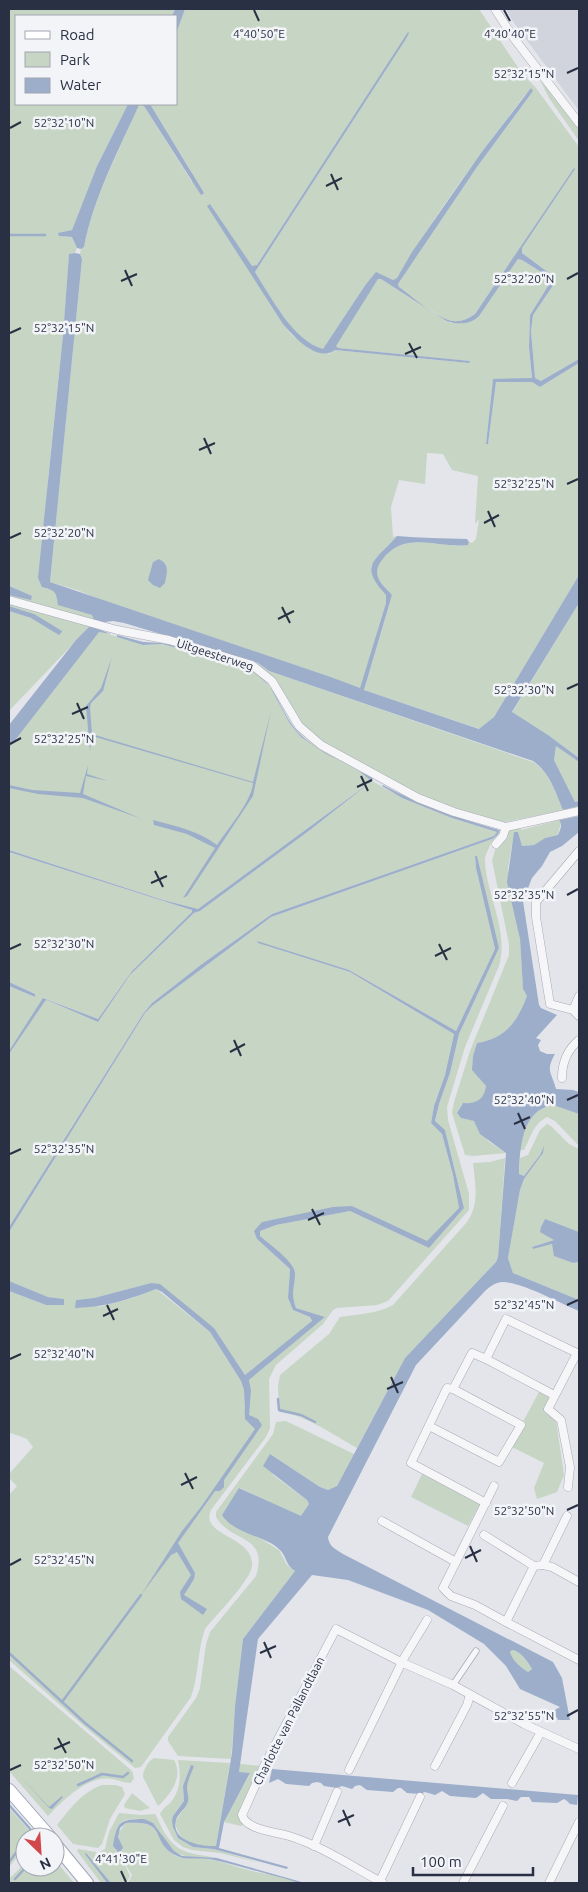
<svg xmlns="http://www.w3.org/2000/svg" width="588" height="1892" font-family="Ubuntu,sans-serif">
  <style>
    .built { fill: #d1d4dd }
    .green { fill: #c6d5c4; fill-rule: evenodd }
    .water { fill: #9daecb; fill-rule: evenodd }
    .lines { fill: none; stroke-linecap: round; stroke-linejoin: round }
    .stream { stroke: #9daecb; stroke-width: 2.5 }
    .pedestrian-casing { stroke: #a8abb6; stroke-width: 7 }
    .minor-casing { stroke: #a8abb6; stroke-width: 9 }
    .primary-casing { stroke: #a2a8b7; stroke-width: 14 }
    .pedestrian { stroke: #f6f6f9; stroke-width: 5.5 }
    .minor { stroke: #f6f6f9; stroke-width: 8 }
    .primary { stroke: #fff; stroke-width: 12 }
    .ticks { fill: none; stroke: #2a3044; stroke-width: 2 }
    .labels { text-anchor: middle; stroke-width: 5; stroke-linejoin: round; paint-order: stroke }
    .street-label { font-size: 12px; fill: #2a3044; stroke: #f2f4f8 }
    .ticks-label { font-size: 12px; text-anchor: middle; fill: #2a3044; stroke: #f2f4f8; stroke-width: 5; stroke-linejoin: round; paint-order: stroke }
  </style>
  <rect width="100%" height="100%" fill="#e3e5eb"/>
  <polygon class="built" points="506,9 579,9 579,111 512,20"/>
  <g class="green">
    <polygon points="9,9 175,9 172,16 16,16 16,104 128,104 97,166 72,230 59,233 59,236 72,237 77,248 75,253 69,255 63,335 48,479 42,587 54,591 77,609 93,615 95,622 9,597"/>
    <path d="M185,9H479L521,72L536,88L579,147V359L541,381L535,378L531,331L533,315L554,284L553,276L522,253V248L575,169L475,314C468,319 461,322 453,321C437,319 412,296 399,287L398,284L477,167L533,91L525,95C480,154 435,214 397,278L393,280L376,273L366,284L323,350C290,339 272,299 255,272L406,39L408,33L257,265L252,267L210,204L289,332L294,337L329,354L335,350L469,363V361L337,348L336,346L337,341L378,279H381L451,323L476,319L518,259L522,260L549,277L550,282L548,286L530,315L529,347L532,379L493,380L486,443L488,444L496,382H532L540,387L579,363V575L494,717L480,729L364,690L392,595C381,581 368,574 384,557C408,530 439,549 468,545L469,542L472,543L476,539L479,519L475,524L478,476L452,470L443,454L427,453L425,484L399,480L391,507L393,537L397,536L376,558L371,567L386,595V603L360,689L328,676L104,601L77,590L50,582L82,259L80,254L81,249L84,247C93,197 120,151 139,104L144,106L192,182L191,171L150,104H176V34Z"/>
    <polygon points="540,80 579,129 579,141 549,98"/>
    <polygon points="9,602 91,625 9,711 9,611 31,618 34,614 9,606"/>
    <polygon points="579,603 579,758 548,735 512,713"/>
    <polygon points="99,631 143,645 162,644 185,650 252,671 262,679 270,687 290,724 301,737 359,771 370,780 368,784 198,909 163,900 9,850 9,748"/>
    <path d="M258,663L269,671L533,762C550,773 555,791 563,810L505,822L469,815L416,796L310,735L257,667Z"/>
    <polygon points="556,746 579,762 579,801 575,802 554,760"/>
    <polygon points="372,781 402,798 452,818 497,832 494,836 272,914 202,964 152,1003 143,1014 9,1227 9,1054 44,1001 47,1000 98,1022 130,975 194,913 200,911 310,830"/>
    <path d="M559,820L561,822L558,835L545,838L534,845L522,846L518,832L514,833L508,868L520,939L523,989L527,996C517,1022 506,1038 477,1043C470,1068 470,1066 486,1086C484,1101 476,1104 462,1104L457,1113L461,1118L475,1121L488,1141L506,1153L473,1156L465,1155L452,1113L454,1102L470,1051L509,955V944L492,860L496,847L509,828L521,827V830Z"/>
    <path d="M502,829V832L497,841L491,843C489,849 484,856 485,862C487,897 509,930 499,966L465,1047L447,1107L448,1120L469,1194V1210L388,1301L377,1305L337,1308L333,1310L323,1324L276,1365L269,1379L270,1428L266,1437L211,1510C201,1533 240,1535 250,1555C252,1560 253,1565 251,1570C245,1586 217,1614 205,1629C197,1651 199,1675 191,1697L141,1767L135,1768L84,1726L9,1660V1495L17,1486L9,1478V1474L33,1447L27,1439L11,1433L9,1435V1291L46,1305L64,1304V1299L48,1297L9,1281V1232L145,1013L152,1006L271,917L492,839L496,837L499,830ZM475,856L499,948L459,1034L450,1073L439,1104L435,1122L445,1130L464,1208L429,1248L350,1211L276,1225L260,1231V1236L295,1272L292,1297L296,1308L325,1317L249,1380L251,1390L244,1411V1390L241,1381L210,1332L156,1289L133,1298L99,1307L76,1300L94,1298L151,1283L213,1327L245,1375L312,1322L310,1317L293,1310L288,1298L290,1269L257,1239L262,1222L352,1206L427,1242L459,1208L453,1175L442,1134L431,1123L434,1106L445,1075L454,1034L350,972L258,943L349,970L456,1031L495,949L476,868Z"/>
    <polygon points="9,852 176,905 192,910 192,912 132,971 98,1019 44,998 9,1051 9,986 34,997 35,994 9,982"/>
    <path d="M553,1105L579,1114V1146L555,1121L547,1117C533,1124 531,1137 524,1150H520C522,1130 531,1108 553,1105Z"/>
    <polygon points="547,1124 551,1126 569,1144 579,1149 579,1232 545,1220 541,1227 554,1240 532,1247 533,1249 552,1244 555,1256 573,1263 578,1261 579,1263 579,1300 513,1273 508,1258 520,1190 524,1179 543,1153 543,1148 540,1155 524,1176 519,1174 520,1158 528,1155 540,1130"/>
    <path d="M505,1158L498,1257L496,1262L405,1358L357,1448C333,1435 307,1415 279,1412L278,1386L280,1375L329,1334L340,1317C358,1314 377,1314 393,1305L467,1222C480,1204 475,1184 473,1163L490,1162Z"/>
    <polygon points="539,1392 551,1398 544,1412 556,1420 564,1475 557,1492 537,1499 534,1488 544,1463 510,1446"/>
    <path d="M286,1421L354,1454L337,1486L328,1490L320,1487L270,1454L273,1475L307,1500L309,1504L301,1517L240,1488L222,1515L279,1550L287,1565L295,1571L243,1639L235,1706L231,1759L178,1756L168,1741V1737L196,1698L200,1688L206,1644L210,1632L256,1576C269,1534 231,1543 216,1517V1512L273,1434L276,1422Z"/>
    <polygon points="422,1474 480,1504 468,1526 411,1497"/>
    <path d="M512,1650C521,1651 527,1661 532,1669L528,1672C520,1667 513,1661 510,1652Z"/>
    <path d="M9,1666L132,1771L134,1778L131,1783C124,1783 118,1780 112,1779C87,1775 63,1801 48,1816L9,1771Z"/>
    <path d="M154,1758L174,1760C184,1777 170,1795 158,1806L143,1777C143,1770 148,1761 154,1758Z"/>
    <path d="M178,1760L230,1763L216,1846C199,1848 178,1843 175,1822L187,1804L183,1786L184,1801L173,1816L176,1835L193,1847L213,1849L261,1863L220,1853L192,1850L183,1847L174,1840L160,1814C163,1808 167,1806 171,1802C181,1789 181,1775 178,1760Z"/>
    <polygon points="240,1764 261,1766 242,1804 240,1812 244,1824 241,1826 224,1822 250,1774 239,1772"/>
    <path d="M102,1785H115L122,1787L125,1794L110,1819L102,1844L98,1848L73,1844L57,1825C70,1809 82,1792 102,1785Z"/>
    <polygon points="132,1793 150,1808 140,1811 125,1808 124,1805"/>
    <polygon points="9,1808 34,1836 25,1837 25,1847 9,1867"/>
    <path d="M119,1813L141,1815L155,1814C159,1820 161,1828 166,1835C180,1856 195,1853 217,1858C207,1857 192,1859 182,1855C158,1848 166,1816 131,1819C121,1820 118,1825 115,1834L119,1841L118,1833L126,1823C171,1820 150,1843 176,1856C185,1860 197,1857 207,1859C221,1861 234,1866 248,1870C265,1875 285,1876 301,1883H128L132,1875L123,1861L130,1876L126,1883H111L86,1853L107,1883H101L77,1851L78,1849L96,1852L95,1856L103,1854L100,1852L105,1849L109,1832Z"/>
    <polygon points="55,1860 74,1883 9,1883 9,1879 25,1863 25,1867 55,1867"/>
  </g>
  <g class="water">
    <polygon points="175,9 185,9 176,34 176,16 172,16"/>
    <path d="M408,32L409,33L406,39L255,272C271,297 293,341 323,349L366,284L376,272L393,280L397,278L412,252L481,153L531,88L533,91L477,167L398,284L399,287C412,296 437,319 453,321C461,322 468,319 475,314L574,168L575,169L522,248V253L553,276L554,284L533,315L531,331L535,378L541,381L579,359V363L540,387L532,382H496L488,444H486L493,379L532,378L529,347L530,315L548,286L550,282L549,277L522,260L518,259L479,316C471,325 455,325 445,320L381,279H378L336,346L338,348L470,361L469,363L335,350C318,363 294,337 283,324L207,206L210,204L252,266L257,265Z"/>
    <path d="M128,104H150L204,193L201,195L144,106L139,105C119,150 93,198 84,247L81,249L77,248L72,237L59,236L58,233L72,230L97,166Z"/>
    <path d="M75,253L80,254L82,259L50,582L328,676L360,688L386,603V595C358,565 375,561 397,536C420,538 443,538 467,539L469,542L468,545C438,549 405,529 382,560C370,575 382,584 392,595L364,690L479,729L494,717L579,575V603L512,712L548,735L579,758V762L556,746L554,760L575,802L579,801V806L563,810C555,791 550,773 533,761L269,671L258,663L124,623L113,621L98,623V629L111,634L99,632L9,748V725L76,640L89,627H93L95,622L92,615L58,605C56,590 55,591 42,587L38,578L63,335L69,254Z"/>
    <path d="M159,559C170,565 167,572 165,583L160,588L153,585L148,580L153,562Z"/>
    <polygon points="9,586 32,596 31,600 9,595"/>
    <polygon points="9,606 34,614 62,631 61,633 59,635 31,618 9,611"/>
    <path d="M117,635L143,642L162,643L177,646L248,668C278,683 279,713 300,734C318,752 350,766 373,778L372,781L310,830L200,911L194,913L130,975L98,1022L47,1000L45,1001L9,1054V1051L43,998L98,1019L132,971L192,912V910L176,905L9,852V850L163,900L198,909L368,784L370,780L359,771L326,754L301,737L290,724L270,687L262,679L252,671L185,650L162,644L143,645L117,637Z"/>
    <path d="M112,657L103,691L91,703L90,708L92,734L105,738L253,782L271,711L253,796L187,896L183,898L215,848L187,834L154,825L153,820C175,826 199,831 217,845C227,830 252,801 253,783L92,736L90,751L86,706L101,688Z"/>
    <polygon points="88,765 87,774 108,781 86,776 83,794 142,819 83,798 38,794 9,788 9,785 32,790 80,793"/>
    <path d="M383,785C420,805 458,818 499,830C499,834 496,837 492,839L271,917L152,1006L145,1013L9,1232V1227L143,1014L152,1003L202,964L272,914L494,836L497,832L452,818L402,798L382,786Z"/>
    <path d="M579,816V832L562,846L550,852L542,866L532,878L523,901L539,1005L541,1008L557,1015L536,1038L541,1040L538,1045L540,1051L547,1054H555C545,1071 552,1073 556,1089L573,1090L579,1092V1098L577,1100L579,1101V1114L553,1105C521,1110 520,1149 519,1174L524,1176L540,1155L544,1146L543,1153L524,1179L520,1190L508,1258L513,1273L579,1300V1311C559,1303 524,1283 503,1282C496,1282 491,1286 486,1290L416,1365L328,1537C329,1547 336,1549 343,1554L553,1662L562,1678L570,1720H558L553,1711L560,1707L520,1689L506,1666L484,1644L428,1610L348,1580L312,1575L258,1639L239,1772L250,1773L224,1822L219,1848L288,1867L287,1869L213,1849L193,1847L178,1838L173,1827L172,1821L173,1816L184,1801L183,1786L191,1765L194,1766C192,1772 187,1781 187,1788C187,1794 190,1798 187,1804C184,1810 178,1814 176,1820C170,1841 202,1847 216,1846L232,1753L235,1706L243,1639L295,1571C285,1565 287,1556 279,1549C263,1535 234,1534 222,1515L239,1488L301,1516L309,1504L307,1500L263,1466L270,1454L320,1487L328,1490L337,1486L405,1358L496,1262L498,1257L506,1153L480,1134L474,1121L461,1118L457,1113L463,1103C476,1104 484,1100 486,1086L472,1070L473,1056L477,1043C506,1038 517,1022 527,996L523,989L520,939L507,882L514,832H518L522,846L534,845L545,838L558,835C560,830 563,825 559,820ZM512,1650C521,1651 528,1662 532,1669L528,1672C520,1667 513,1661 510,1652Z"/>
    <path d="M475,856H477L499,948L459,1034L450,1073L439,1104L435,1121L445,1130L464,1208L429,1248L350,1211L276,1225L260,1231V1236C269,1244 294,1261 295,1273C295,1289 290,1291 296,1308L325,1317L249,1380L251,1390L249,1415L258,1419L262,1425L224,1480V1487L220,1491H215L178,1543L195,1573L194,1579L184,1595L207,1609L203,1615L181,1599L180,1592L191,1575L177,1552L171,1555L141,1595L182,1531L201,1507L255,1429L245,1419L244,1390L241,1381L210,1332L162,1292L156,1289C128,1300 106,1307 75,1308L76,1300L94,1298L151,1283L160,1284L214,1328L245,1375L312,1321L310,1317L293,1310L288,1298L290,1269L257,1239L254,1231L262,1222L333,1207L352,1206L427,1241L459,1208L453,1175L442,1134L431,1123L434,1106L445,1075L454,1034L350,972L258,943L257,941L349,970L456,1031L495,949L476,868Z"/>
    <polygon points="9,982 35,994 35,997 9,986"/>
    <polygon points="545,1219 579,1232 579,1263 578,1262 573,1263 554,1256 552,1244 533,1249 532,1247 554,1240 540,1232 541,1227"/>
    <polygon points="9,1281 48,1297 64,1299 64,1305 46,1305 9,1291"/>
    <polygon points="272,1769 578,1795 577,1805 570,1804 567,1801 564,1799 557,1803 532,1802 529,1797 521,1797 517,1801 507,1799 491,1799 483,1793 476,1798 450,1796 442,1791 435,1795 425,1792 420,1794 407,1793 401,1788 398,1788 393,1792 367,1790 360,1785 355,1786 352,1789 342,1786 337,1788 324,1786 321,1783 317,1782 312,1783 309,1786 286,1784 278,1779 269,1783"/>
    <polygon points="20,1776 49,1807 62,1796 63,1797 52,1809 49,1808"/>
    <path d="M144,1819L153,1823L174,1851L182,1856L217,1858L305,1883C298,1883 290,1880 283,1878C258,1872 234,1864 209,1859C198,1857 185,1861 175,1855C149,1841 170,1820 126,1823L120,1828L118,1837L123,1848L119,1853L113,1846C117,1822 119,1819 144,1819Z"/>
    <polygon points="86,1853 111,1883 107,1883 85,1854"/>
  </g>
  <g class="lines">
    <g class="stream">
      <polyline points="9,235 45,235"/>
      <polyline points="278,1399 279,1410 301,1415 315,1422"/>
      <polyline points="9,1653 85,1723 132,1761"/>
      <polyline points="62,1702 141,1595"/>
      <polyline points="78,1785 102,1774 123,1777 128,1773"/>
      <polyline points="9,1805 31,1830 28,1837"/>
      <polyline points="9,1862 25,1841"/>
      <polyline points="15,1879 26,1867"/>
    </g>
    <g class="pedestrian-casing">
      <polyline id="pedestrian" points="453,1685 476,1651"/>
    </g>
    <g class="minor-casing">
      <g id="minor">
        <polyline points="495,9 513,37 579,123"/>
        <polyline points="9,600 117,630 169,640 252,665 272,681 299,726 321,745 418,798 454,812 506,827 579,811"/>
        <polyline points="496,844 503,836 506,827"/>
        <polyline points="579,996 573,1010 579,1016"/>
        <polyline points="573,1010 550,1004 536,917 536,902 579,851"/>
        <path d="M562,1078C562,1062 567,1050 579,1040"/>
        <polyline points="486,1359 554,1395"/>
        <polyline points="429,1426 499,1462 521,1425 453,1389"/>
        <polyline points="494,1486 443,1588 451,1596 475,1605 506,1622 534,1566 543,1565 567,1516"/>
        <polyline points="568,1487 570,1467 561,1420 548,1409 577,1353"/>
        <polyline points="486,1503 411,1463 447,1388 453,1389 472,1353 486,1359 506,1319 579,1354"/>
        <polyline points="382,1521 456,1562"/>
        <polyline points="484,1535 534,1566"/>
        <polyline points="543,1565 552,1567 579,1582"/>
        <polyline points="506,1622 579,1660"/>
        <polyline points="435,1766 467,1705 470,1695"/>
        <polyline points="349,1770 404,1658 427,1620"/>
        <polyline points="512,1783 541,1732"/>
        <polyline points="314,1846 337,1792"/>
        <polyline points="380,1881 420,1797"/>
        <path d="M383,1883C353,1867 322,1846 289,1836C276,1832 246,1830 242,1815L265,1764L336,1629L403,1663L453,1685L524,1724L579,1749"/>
        <polyline points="463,1883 503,1806"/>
        <polyline points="549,1883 579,1822"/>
      </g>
    </g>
    <g class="primary-casing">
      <g id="primary">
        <polyline points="9,1790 50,1837"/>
        <polyline points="55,1844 87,1883"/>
      </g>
    </g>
    <use href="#pedestrian" class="pedestrian"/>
    <use href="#minor" class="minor"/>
    <use href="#primary" class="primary"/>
  </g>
  <path class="ticks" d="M254,10L259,21M504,10L510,21M567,73L578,68M10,128L21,122M331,174L338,190M326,186L342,178M125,270L132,286M567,279L578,273M121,281L137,274M10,333L21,328M409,343L417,358M405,354L421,347M204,438L211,454M199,450L215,443M567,484L578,479M488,511L495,527M484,523L499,515M10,538L21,533M282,607L290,623M278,619L294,611M567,689L578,684M77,703L84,719M72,714L88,707M10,744L21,738M361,776L368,791M357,787L372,780M155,871L163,887M151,883L167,876M567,895L578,889M439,944L447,960M10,949L21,944M435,956L451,948M234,1040L241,1056M230,1052L245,1044M567,1100L578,1095M518,1113L525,1129M514,1124L530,1117M10,1154L21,1149M312,1209L320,1225M308,1220L324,1213M107,1305L114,1320M567,1305L578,1300M103,1316L118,1309M10,1359L21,1354M391,1377L398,1393M387,1389L403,1382M185,1473L193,1489M181,1485L197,1477M567,1510L578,1505M470,1546L477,1562M465,1558L481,1550M10,1565L21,1559M264,1642L271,1658M260,1653L276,1646M567,1716L578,1710M58,1738L66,1753M54,1749L70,1742M10,1770L21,1765M343,1810L350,1826M338,1822L354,1815M121,1871L126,1882"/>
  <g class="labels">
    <g class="street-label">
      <text transform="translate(215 655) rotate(18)" y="4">Uitgeesterweg</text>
      <text transform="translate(289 1721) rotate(-63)" y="4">Charlotte van Pallandtlaan</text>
    </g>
  </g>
  <g class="ticks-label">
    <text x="259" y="38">4°40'50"E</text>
    <text x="510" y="38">4°40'40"E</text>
    <text x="524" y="78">52°32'15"N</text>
    <text x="64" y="127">52°32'10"N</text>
    <text x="524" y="283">52°32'20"N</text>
    <text x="64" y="332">52°32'15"N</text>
    <text x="524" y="488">52°32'25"N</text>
    <text x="64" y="537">52°32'20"N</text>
    <text x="524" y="694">52°32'30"N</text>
    <text x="64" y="743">52°32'25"N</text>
    <text x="524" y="899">52°32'35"N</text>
    <text x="64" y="948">52°32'30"N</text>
    <text x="524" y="1104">52°32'40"N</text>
    <text x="64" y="1153">52°32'35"N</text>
    <text x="524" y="1309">52°32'45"N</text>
    <text x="64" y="1358">52°32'40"N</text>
    <text x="524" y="1515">52°32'50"N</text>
    <text x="64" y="1564">52°32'45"N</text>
    <text x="524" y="1720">52°32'55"N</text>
    <text x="64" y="1769">52°32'50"N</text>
    <text x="121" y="1863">4°41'30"E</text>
  </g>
  <rect width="588" height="1892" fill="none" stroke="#2a3044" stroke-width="20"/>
  <rect x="15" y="15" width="162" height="90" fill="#f2f4f8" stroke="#a2a6b0"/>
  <rect x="25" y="31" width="25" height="8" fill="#ffffff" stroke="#a2a6b0"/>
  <text x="60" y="40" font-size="15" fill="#2a3044">Road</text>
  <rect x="25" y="52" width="25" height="15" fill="#c6d5c4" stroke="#a2a6b0"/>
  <text x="60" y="65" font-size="15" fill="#2a3044">Park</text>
  <rect x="25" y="78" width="25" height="15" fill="#9daecb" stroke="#a2a6b0"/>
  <text x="60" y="90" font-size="15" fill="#2a3044">Water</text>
  <g transform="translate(40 1852) rotate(155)"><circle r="24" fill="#f2f4f8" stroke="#a2a6b0"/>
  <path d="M0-4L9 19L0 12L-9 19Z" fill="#d1474c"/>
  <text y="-8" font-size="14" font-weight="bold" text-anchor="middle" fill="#2a3044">N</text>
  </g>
  <path d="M413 1867v8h120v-8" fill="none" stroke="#2a3044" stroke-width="2.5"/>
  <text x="420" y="1867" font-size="15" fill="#2a3044" stroke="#f2f4f8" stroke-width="4" paint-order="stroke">100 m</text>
</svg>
